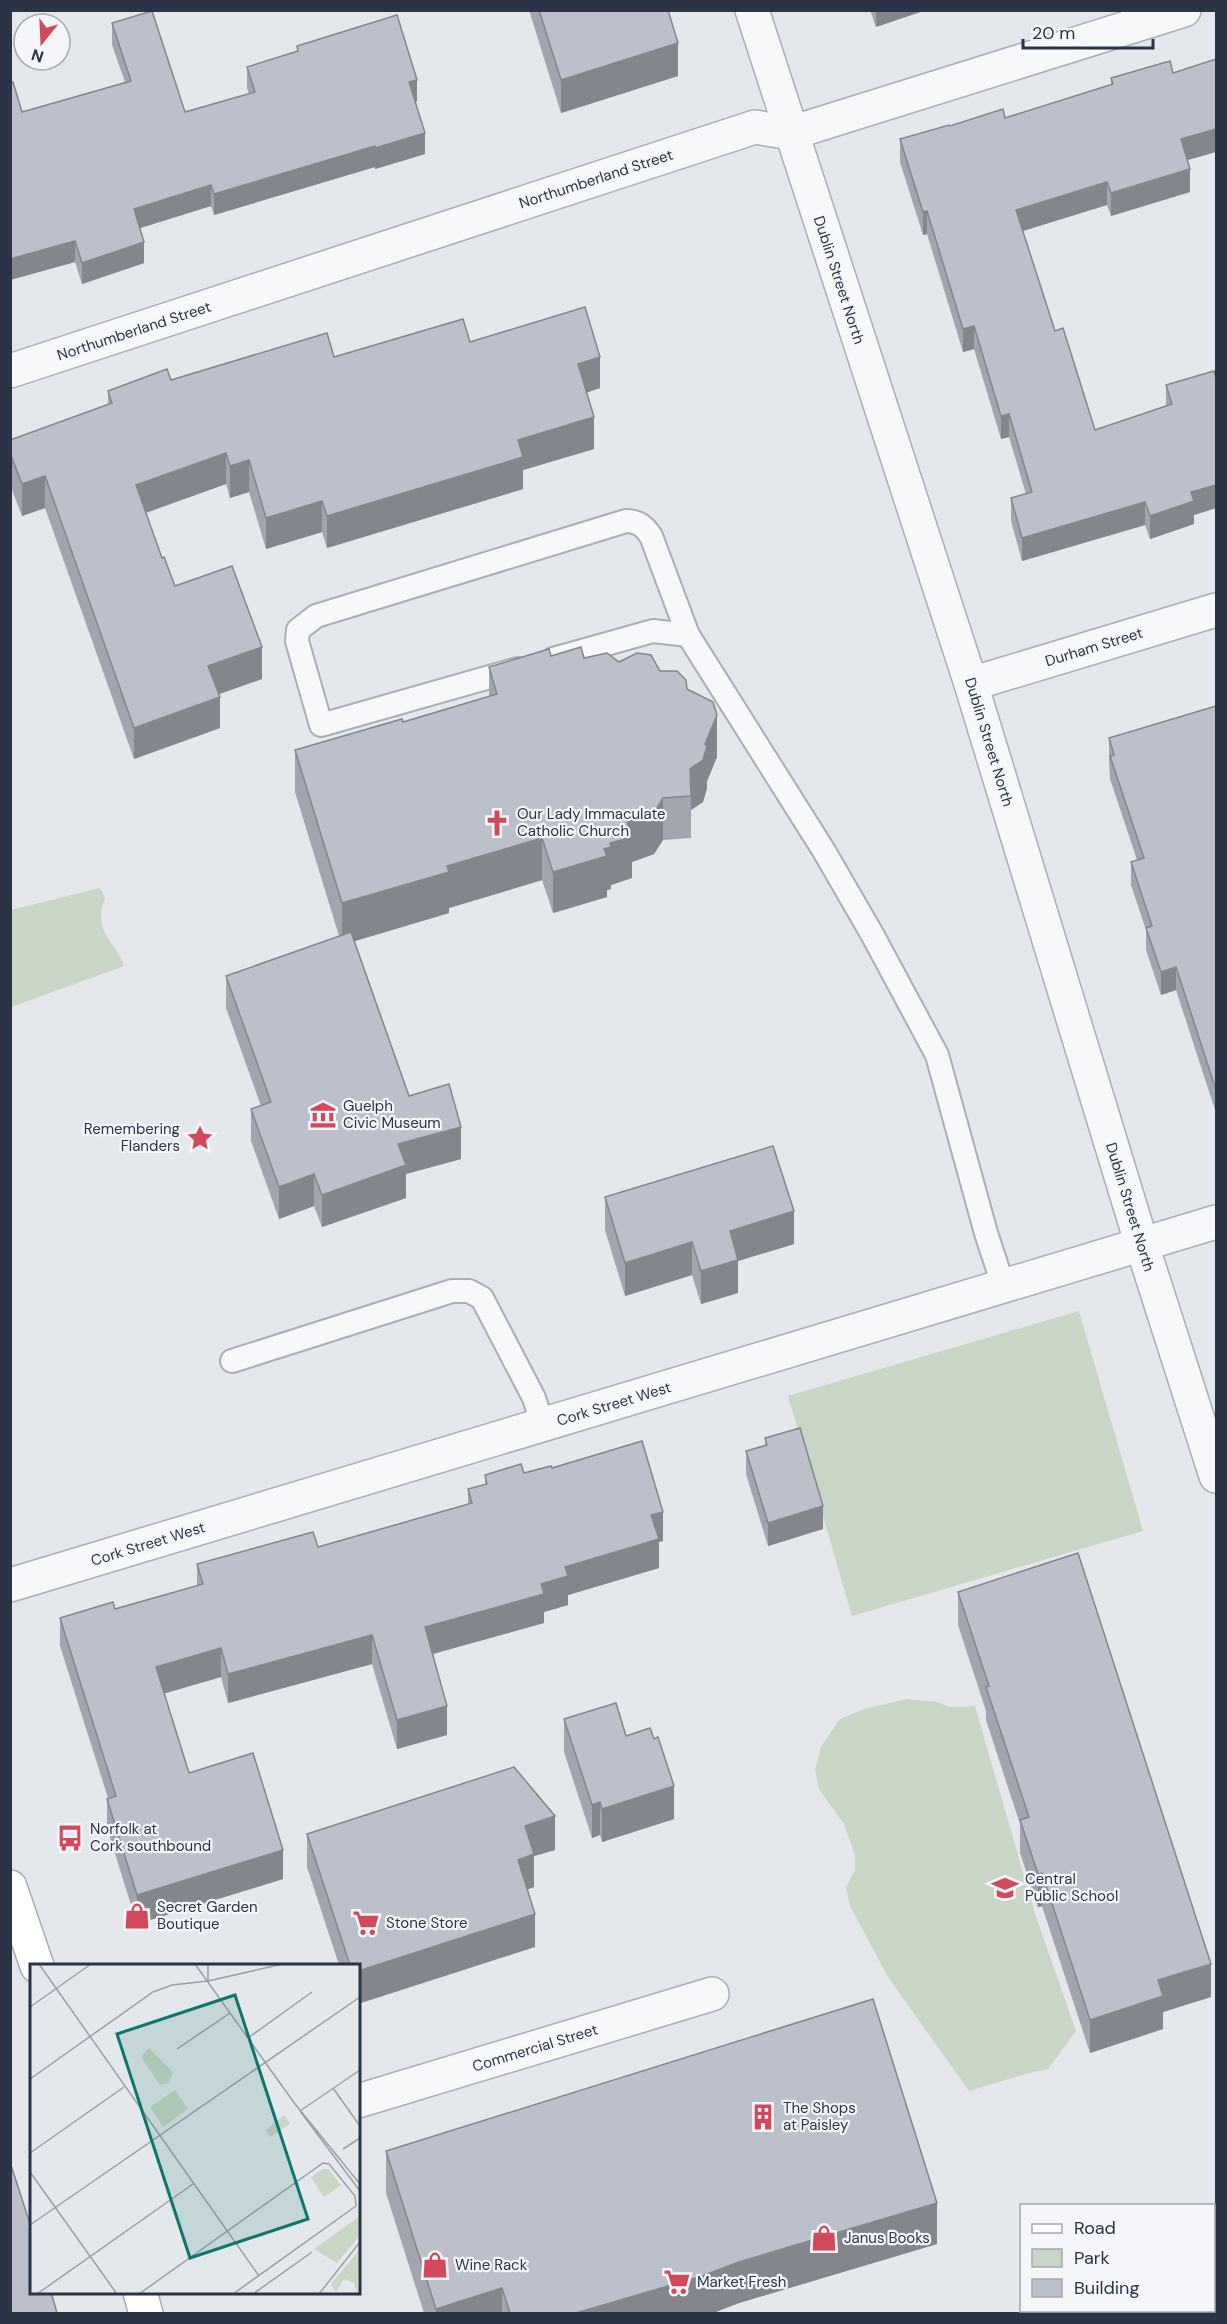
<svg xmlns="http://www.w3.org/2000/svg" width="1227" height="2324" font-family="'DM Sans',sans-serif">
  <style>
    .green { fill: #c9d6c5 }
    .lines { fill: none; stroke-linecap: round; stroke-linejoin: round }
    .lane-casing { stroke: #a9aeb7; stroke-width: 26 }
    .street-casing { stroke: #a9aeb7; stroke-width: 36 }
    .secondary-casing { stroke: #a9aeb7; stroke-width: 36 }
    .lane { stroke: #f7f8fa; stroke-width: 22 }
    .street { stroke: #f7f8fa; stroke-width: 33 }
    .secondary { stroke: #fff; stroke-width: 33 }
    .wall { fill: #a1a5ae }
    .shaded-wall { fill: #83868d }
    .building { fill: #bbc0ca; stroke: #83868d; stroke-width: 1.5 }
    .labels { text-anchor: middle; stroke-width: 4.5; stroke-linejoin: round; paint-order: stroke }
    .street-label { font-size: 15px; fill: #2b3445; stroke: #f4f6f9 }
    .poi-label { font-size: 15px; fill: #2b3445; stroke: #f4f6f9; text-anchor: start }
    .inset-road { fill: none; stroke: #9a9fa9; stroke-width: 1.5 }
    .view { fill: #0f766e; fill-opacity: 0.15; stroke: #0f766e; stroke-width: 3 }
    .inset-edge { fill: none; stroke: #2b3445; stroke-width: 3 }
  </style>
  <rect width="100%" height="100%" fill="#e4e7ec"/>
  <g class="green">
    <path d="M100,888L105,898C92,933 115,940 124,966L11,1007V910Z"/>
    <polygon points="1079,1311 1143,1531 852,1616 788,1396"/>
    <polygon points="907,1699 937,1702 950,1707 975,1706 1035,1914 1076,2031 1048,2069 1025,2074 969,2091 888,1977 850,1906 846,1887 855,1870 855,1855 844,1824 819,1789 815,1770 821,1747 840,1719 864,1709"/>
  </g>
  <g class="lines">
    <g class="lane-casing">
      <g id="lane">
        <polyline points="553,659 653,631 688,635"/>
        <path d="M518,669L321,725L297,641L298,630L316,616L626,521C638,521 644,526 651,536L688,635L824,851L872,934L937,1055L986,1233L1003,1285"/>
        <polyline points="232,1361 452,1291 469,1291 482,1298 534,1398 543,1426"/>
      </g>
    </g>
    <g class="street-casing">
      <g id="street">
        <polyline points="752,10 971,684 1142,1245 1216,1476"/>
        <polyline points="10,371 755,127 791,133 1184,10"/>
        <polyline points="971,684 1216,610"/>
        <polyline points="10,1585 1216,1222"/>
        <polyline points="358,2101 712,1994"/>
      </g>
    </g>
    <g class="secondary-casing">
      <g id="secondary">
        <polyline points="10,1887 37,1966"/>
        <polyline points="140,2292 146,2314"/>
      </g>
    </g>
    <use href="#lane" class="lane"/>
    <use href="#street" class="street"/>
    <use href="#secondary" class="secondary"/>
  </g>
  <g class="wall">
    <polygon points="529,10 668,10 678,76 561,113"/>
    <polygon points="870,10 926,10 876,27"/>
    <polygon points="112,23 185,112 249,94 247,88 247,67 297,52 297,46 417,101 416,102 425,154 375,169 375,167 214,215 211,206 140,228 144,263 82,284 75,262 10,280 10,83 22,112 125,82 112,45"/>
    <polygon points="1111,78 1187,160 1190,192 1111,216 1107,205 1023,231 1055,331 1095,430 1166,406 1166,385 1216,379 1216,508 1194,515 1194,524 1150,539 1145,525 1022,561 1011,521 1011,498 1026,494 1009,437 1001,439 974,349 963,352 927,234 923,235 900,162 900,139 950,126 1005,118 1111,85"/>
    <polygon points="470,342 600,388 586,393 594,449 523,470 523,489 327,548 322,532 266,549 249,492 230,498 226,484 146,513 162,558 175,586 262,679 219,694 220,728 134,759 45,508 22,516 10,485 10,440 108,405 108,391 171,380 334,357"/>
    <polygon points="551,656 619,662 660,671 687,689 717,757 707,781 707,788 703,802 691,810 691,838 663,840 654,854 632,862 632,878 611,885 611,889 607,890 607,897 553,913 542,880 449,908 449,913 354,941 409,1096 461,1159 406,1174 406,1198 322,1227 314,1206 279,1219 251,1141 251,1109 261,1106 226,1008 226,976 339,936 295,792 295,750 403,722 489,696 489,667"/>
    <polygon points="1216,706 1216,1113 1176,990 1161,995 1146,950 1146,930 1131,885 1131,862 1137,860 1110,779 1109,761 1109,738"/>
    <polygon points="605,1197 794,1244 738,1261 738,1293 701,1304 692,1275 625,1296 605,1230"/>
    <polygon points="765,1438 823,1529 768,1546 746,1474 746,1451 765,1446"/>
    <polygon points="552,1468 663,1541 659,1542 659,1568 568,1595 568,1605 544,1612 544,1623 433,1654 447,1735 397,1749 372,1664 228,1703 221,1677 164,1693 189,1773 283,1879 137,1924 107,1828 107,1799 108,1798 60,1646 60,1618 115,1609 197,1586 197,1564 318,1547 468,1504 468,1489 485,1484 485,1475 524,1473"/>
    <polygon points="958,1592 1211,1997 1163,2012 1163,2029 1090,2053 1042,1906 1038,1907 1020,1853 1020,1824 986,1720 986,1711 958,1625"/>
    <polygon points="564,1719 626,1736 674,1819 602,1842 600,1835 592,1838 564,1752"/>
    <polygon points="307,1834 555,1850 534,1856 534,1887 527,1889 535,1947 358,1965 339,1965 307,1867"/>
    <polygon points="386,2151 937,2244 739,2303 713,2313 424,2313 386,2193"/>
  </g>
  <g class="shaded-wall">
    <polygon points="876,10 926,10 876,27"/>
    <polygon points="678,43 678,76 561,113 561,80"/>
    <polygon points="417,80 417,101 409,103 409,82"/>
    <polygon points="1216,129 1216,152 1181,162 1181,139"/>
    <polygon points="425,133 425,154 375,169 375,148"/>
    <polygon points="375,146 375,167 214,215 214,194"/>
    <polygon points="1190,169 1190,192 1111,216 1111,193"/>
    <polygon points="1107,182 1107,205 1016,233 1016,210"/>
    <polygon points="211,185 211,206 134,230 134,209"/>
    <polygon points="927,211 927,234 923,235 923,212"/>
    <polygon points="75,241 75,262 10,280 10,259"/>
    <polygon points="144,242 144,263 82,284 82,263"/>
    <polygon points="974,326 974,349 963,352 963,329"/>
    <polygon points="600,357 600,388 578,395 578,364"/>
    <polygon points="1009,414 1009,437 1001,439 1001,416"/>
    <polygon points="594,417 594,449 523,470 523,489 327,548 327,516 518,440"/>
    <polygon points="226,453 226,484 136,516 136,485"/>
    <polygon points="249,460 249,492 230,498 230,466"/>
    <polygon points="45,476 45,508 22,516 22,484"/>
    <polygon points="1216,485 1216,508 1194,515 1194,524 1150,539 1150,516 1191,492"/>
    <polygon points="322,501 322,532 266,549 266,518"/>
    <polygon points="1145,502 1145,525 1022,561 1022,538"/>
    <polygon points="262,647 262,679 208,698 208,666"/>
    <polygon points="220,697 220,728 134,759 134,728"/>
    <polygon points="717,715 717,757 707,781 707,788 703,802 691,810 690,769 705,744"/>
    <polygon points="663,798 663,840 654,854 632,862 632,878 611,885 611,889 607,890 607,897 553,913 553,872 604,849 627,822"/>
    <polygon points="542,838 542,880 449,908 449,913 342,945 342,903 447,866"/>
    <polygon points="1176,967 1176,990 1161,995 1161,972"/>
    <polygon points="461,1127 461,1159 406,1174 406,1198 322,1227 322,1195 398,1144"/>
    <polygon points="314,1174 314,1206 279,1219 279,1187"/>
    <polygon points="794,1211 794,1244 738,1261 738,1293 701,1304 701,1271 730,1231"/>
    <polygon points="692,1242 692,1275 625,1296 625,1263"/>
    <polygon points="823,1506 823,1529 768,1546 768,1523"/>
    <polygon points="663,1512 663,1541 659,1542 659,1568 568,1595 568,1605 544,1612 544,1623 425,1656 425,1627 541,1584 565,1567 651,1515"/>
    <polygon points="372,1635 372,1664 228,1703 228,1674"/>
    <polygon points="221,1648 221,1677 156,1696 156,1667"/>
    <polygon points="447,1706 447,1735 397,1749 397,1720"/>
    <polygon points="674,1786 674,1819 602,1842 602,1809"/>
    <polygon points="600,1802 600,1835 592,1838 592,1805"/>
    <polygon points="555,1816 555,1850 534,1856 534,1887 518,1893 518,1860 525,1826"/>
    <polygon points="283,1850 283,1879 137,1924 137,1895"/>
    <polygon points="1042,1873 1042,1906 1038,1907 1038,1874"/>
    <polygon points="535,1914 535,1947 358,2004 358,1971"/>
    <polygon points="1211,1964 1211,1997 1163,2012 1163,2029 1090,2053 1090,2020 1158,1980"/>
    <polygon points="937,2203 937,2244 739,2303 713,2313 576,2313 739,2262"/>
    <polygon points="502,2288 502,2313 436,2313 436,2309"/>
  </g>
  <g class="building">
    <polygon points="539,10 668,10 678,43 561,80"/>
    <polygon points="152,11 185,112 255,92 247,67 298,51 297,46 397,15 417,80 409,82 425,133 375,148 375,146 214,194 211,185 134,209 144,242 82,263 75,241 10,259 10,83 13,82 22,112 131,81 112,23"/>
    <polygon points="1216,59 1216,129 1181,139 1190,169 1111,193 1107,182 1016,210 1055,331 1063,328 1095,430 1172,404 1166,385 1214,371 1216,379 1216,485 1191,492 1194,501 1150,516 1145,502 1022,538 1011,498 1032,492 1009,414 1001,416 974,326 963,329 927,211 923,212 900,139 949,125 950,126 1003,109 1005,118 1113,84 1111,78 1170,61 1173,73"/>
    <polygon points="585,307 600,357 578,364 594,417 518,440 523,457 327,516 322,501 266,518 249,460 230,466 226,453 136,485 162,558 164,557 175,586 232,566 262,647 208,666 220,697 134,728 45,476 22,484 10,453 10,440 112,403 108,391 167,369 171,380 327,333 334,357 463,319 470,342"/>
    <polygon points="581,647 584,658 607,653 619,662 637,653 651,655 660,671 677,671 686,680 687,689 713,702 717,715 705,744 707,746 703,760 690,769 691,796 663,798 654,813 627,822 632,837 610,843 611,847 604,849 607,856 553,872 542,838 447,866 449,872 342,903 295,750 402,719 403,722 497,694 489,667 549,649 551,656"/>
    <polygon points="1216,706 1216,1090 1176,967 1161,972 1146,928 1152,926 1131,862 1144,858 1110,756 1114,755 1109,738"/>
    <polygon points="351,932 409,1096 449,1084 461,1127 398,1144 406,1165 322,1195 314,1174 279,1187 251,1109 271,1102 226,976"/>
    <polygon points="773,1146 794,1211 730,1231 738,1260 701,1271 692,1242 625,1263 605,1197"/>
    <polygon points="800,1428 823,1506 768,1523 746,1451 767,1445 765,1438"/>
    <polygon points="642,1441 663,1512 651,1515 659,1539 565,1567 568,1576 541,1584 544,1594 425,1627 447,1706 397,1720 372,1635 228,1674 221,1648 156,1667 189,1773 253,1753 283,1850 137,1895 107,1799 116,1796 60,1618 113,1602 115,1609 203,1584 197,1564 313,1532 318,1547 472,1503 468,1489 487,1484 485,1475 521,1464 524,1473 551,1466 552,1468"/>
    <polygon points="1078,1553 1211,1964 1158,1980 1163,1996 1090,2020 1042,1873 1038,1874 1020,1820 1029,1817 986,1687 989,1686 958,1592"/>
    <polygon points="616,1703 626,1736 650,1728 654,1739 658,1737 674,1786 602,1809 600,1802 592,1805 564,1719"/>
    <polygon points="514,1767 555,1816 525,1826 534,1854 518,1860 535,1914 358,1971 358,1965 350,1965 307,1834"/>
    <polygon points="873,1999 937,2203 739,2262 702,2276 576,2313 510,2313 502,2288 436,2309 386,2151"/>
    <polygon points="10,2162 32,2230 32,2292 51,2292 57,2313 10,2313"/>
    <polygon points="1120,2310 1141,2310 1142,2313 1111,2313"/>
  </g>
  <defs>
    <g id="church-bare" transform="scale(2.07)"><path d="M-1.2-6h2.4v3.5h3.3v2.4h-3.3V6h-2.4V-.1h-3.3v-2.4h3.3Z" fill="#d1495b" stroke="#f4f6f9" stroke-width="2.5" paint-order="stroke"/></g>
    <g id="museum-bare" transform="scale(2.07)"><path d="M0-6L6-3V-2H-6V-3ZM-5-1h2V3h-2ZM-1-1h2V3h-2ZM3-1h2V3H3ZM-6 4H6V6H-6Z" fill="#d1495b" stroke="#f4f6f9" stroke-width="2.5" paint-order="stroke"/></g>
    <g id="sight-bare" transform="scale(2.07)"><path d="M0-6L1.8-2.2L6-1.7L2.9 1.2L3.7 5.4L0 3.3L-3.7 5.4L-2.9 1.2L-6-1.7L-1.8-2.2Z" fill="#d1495b" stroke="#f4f6f9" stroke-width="2.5" paint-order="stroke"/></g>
    <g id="bus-bare" transform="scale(2.07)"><path d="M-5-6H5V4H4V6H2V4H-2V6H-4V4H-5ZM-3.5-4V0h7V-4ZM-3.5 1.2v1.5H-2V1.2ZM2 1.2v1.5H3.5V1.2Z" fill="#d1495b" stroke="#f4f6f9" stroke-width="2.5" paint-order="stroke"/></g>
    <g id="school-bare" transform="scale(2.07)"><path d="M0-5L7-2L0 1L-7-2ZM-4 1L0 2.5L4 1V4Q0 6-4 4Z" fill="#d1495b" stroke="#f4f6f9" stroke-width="2.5" paint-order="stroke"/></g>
    <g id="shop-bare" transform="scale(2.07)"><path d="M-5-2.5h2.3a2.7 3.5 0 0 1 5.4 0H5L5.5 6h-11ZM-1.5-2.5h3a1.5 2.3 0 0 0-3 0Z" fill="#d1495b" stroke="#f4f6f9" stroke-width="2.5" paint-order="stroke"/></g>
    <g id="supermarket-bare" transform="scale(2.07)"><path d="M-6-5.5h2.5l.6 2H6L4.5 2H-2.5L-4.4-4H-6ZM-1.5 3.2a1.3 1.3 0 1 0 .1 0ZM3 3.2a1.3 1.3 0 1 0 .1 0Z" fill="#d1495b" stroke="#f4f6f9" stroke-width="2.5" paint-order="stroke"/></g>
    <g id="building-bare" transform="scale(2.07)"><path d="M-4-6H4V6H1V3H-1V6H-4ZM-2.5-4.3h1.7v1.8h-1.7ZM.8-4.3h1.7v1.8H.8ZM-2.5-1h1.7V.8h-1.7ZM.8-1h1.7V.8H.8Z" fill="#d1495b" stroke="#f4f6f9" stroke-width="2.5" paint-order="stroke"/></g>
  </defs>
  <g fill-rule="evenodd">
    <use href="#church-bare" x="497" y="823"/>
    <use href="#museum-bare" x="323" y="1115"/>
    <use href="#sight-bare" x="200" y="1138"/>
    <use href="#bus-bare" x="70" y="1838"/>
    <use href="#school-bare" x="1005" y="1888"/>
    <use href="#shop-bare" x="137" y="1916"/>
    <use href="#supermarket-bare" x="366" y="1923"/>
    <use href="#building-bare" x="763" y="2117"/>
    <use href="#shop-bare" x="824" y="2238"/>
    <use href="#shop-bare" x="435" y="2265"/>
    <use href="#supermarket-bare" x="677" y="2282"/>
  </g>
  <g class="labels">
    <g class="street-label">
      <text transform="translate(596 179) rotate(-18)" y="5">Northumberland Street</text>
      <text transform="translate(839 280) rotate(72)" y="5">Dublin Street North</text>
      <text transform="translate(134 331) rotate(-18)" y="5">Northumberland Street</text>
      <text transform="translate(1094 647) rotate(-17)" y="5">Durham Street</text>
      <text transform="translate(989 742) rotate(73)" y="5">Dublin Street North</text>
      <text transform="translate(1130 1207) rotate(73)" y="5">Dublin Street North</text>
      <text transform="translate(614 1404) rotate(-17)" y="5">Cork Street West</text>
      <text transform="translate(148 1544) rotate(-17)" y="5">Cork Street West</text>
      <text transform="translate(535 2048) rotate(-17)" y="5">Commercial Street</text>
    </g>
    <g class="poi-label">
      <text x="517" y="819">Our Lady Immaculate<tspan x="517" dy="17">Catholic Church</tspan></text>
      <text x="343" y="1111">Guelph<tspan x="343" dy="17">Civic Museum</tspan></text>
      <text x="180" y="1134" text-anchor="end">Remembering<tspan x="180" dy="17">Flanders</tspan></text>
      <text x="90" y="1834">Norfolk at<tspan x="90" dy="17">Cork southbound</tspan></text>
      <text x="1025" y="1884">Central<tspan x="1025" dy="17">Public School</tspan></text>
      <text x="157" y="1912">Secret Garden<tspan x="157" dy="17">Boutique</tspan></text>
      <text x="386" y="1928">Stone Store</text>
      <text x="783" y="2113">The Shops<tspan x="783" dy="17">at Paisley</tspan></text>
      <text x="844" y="2243">Janus Books</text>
      <text x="455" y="2270">Wine Rack</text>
      <text x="697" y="2287">Market Fresh</text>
    </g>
  </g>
  <g transform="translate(30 1964)">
    <rect width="330" height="330" fill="#e4e7ec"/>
    <path d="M119,84L143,108L139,119L130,121L111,93ZM145,126L158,145L133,163L120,143ZM254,151L260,160L240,173L236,166ZM293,205H298L311,221L294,233L281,213ZM330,252V271L307,299L284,285ZM330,285L327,330L324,319L314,315L306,328L301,320Z" fill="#c9d6c5"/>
    <path class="inset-road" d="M9,0L229,312M165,0L265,140L330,220M178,0V17L253,0M0,43L61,0M218,74L282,28M147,85L200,49M0,115L123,28L142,21L178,17M303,124L330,162M270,147L330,106M270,147L330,227M313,185L330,174M0,189L94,123M0,208L87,330M0,261L330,33M7,330L163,220M109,330L293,199L299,200L325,232L326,242L203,330M223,330L282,288M289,330L330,278"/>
    <path class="view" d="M205,31L278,255L160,294L87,70Z"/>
    <rect width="330" height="330" class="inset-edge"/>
  </g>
  <rect width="1227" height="2324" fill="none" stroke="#2b3445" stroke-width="24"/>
  <rect x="1020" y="2204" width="195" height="108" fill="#f4f6f9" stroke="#a4a8b1" stroke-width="1.5"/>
  <rect x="1032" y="2224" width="30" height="9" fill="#ffffff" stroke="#a4a8b1" stroke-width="1.5"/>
  <text x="1074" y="2234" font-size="18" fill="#2b3445">Road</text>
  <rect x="1032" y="2249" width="30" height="18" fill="#c9d6c5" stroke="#a4a8b1" stroke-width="1.5"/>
  <text x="1074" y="2264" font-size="18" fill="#2b3445">Park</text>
  <rect x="1032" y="2279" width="30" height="18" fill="#bbc0ca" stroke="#a4a8b1" stroke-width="1.5"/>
  <text x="1074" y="2294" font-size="18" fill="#2b3445">Building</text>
  <g transform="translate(42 42) rotate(198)"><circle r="28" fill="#f4f6f9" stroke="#a4a8b1" stroke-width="1.5"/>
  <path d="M0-4.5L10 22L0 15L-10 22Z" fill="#d1495b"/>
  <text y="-9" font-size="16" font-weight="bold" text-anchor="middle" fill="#2b3445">N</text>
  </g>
  <path d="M1023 39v9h130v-9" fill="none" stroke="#2b3445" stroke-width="3"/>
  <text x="1032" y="39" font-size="18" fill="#2b3445" stroke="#f4f6f9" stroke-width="4.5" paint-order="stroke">20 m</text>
</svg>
